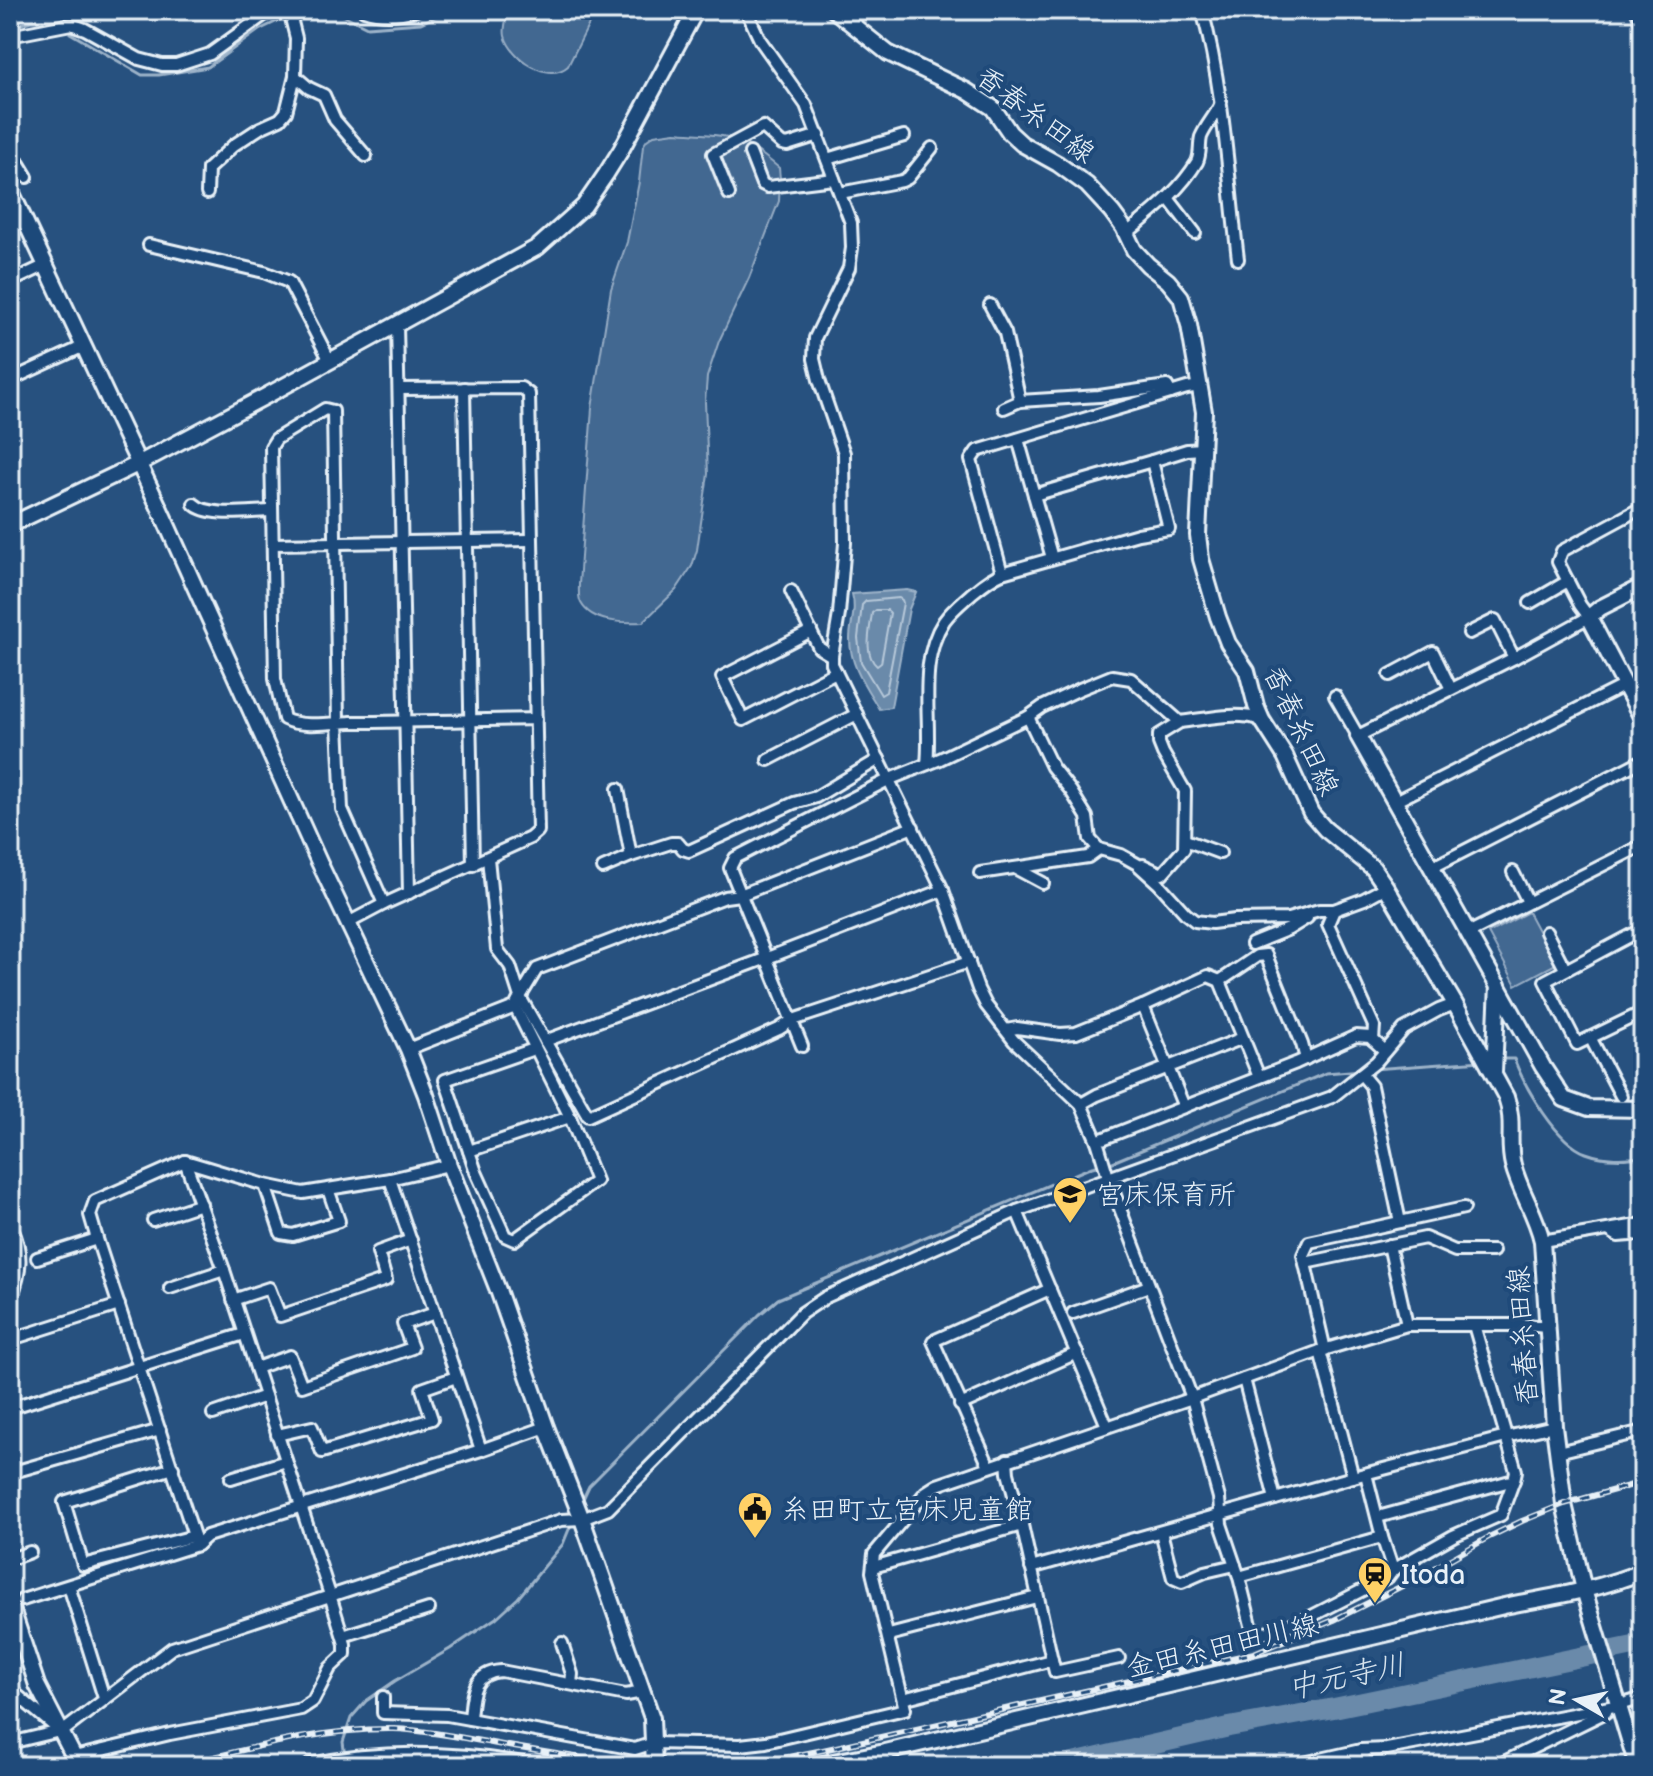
<svg xmlns="http://www.w3.org/2000/svg" width="1653" height="1776" font-family="'Balsamiq Sans','Klee One',sans-serif">
  <style>
    .green { fill: #436891; stroke: #96acc4; stroke-width: 2 }
    .water { fill: #6b8aaa; stroke: #9db3c9; stroke-width: 2 }
    .lines { fill: none; stroke-linecap: round; stroke-linejoin: round }
    .shore { stroke: #b6c8d9; stroke-width: 2 }
    .stream { stroke: #9db3c9; stroke-width: 3 }
    .river { stroke: #6b8aaa; stroke-width: 20 }
    .street-casing { stroke: #e8f1f8; stroke-width: 16 }
    .secondary-casing { stroke: #e8f1f8; stroke-width: 20 }
    .street { stroke: #1f4a7a; stroke-width: 10 }
    .secondary { stroke: #1f4a7a; stroke-width: 14 }
    .rail-casing { stroke: #e8f1f8; stroke-width: 6 }
    .rail { stroke: #1f4a7a; stroke-width: 3; stroke-dasharray: 9; stroke-linecap: butt }
    .labels { text-anchor: middle; stroke-width: 8; stroke-linejoin: round; paint-order: stroke }
    .street-label { font-size: 28px; fill: #e8f1f8; stroke: #1f4a7a }
    .poi-label { font-size: 28px; fill: #e8f1f8; stroke: #1f4a7a; text-anchor: start }
    .water-label { font-size: 30px; font-style: italic; fill: #d5e2ec; stroke: #1f4a7a }
  </style>
  <rect width="100%" height="100%" fill="#27517f"/>
  <filter id="ink" filterUnits="userSpaceOnUse"><feTurbulence type="fractalNoise" baseFrequency=".0125" numOctaves="2"/><feDisplacementMap in="SourceGraphic" scale="16" xChannelSelector="R" yChannelSelector="G"/><feConvolveMatrix kernelMatrix="1 2 1 2 8 2 1 2 1" color-interpolation-filters="sRGB"/></filter>
  <g filter="url(#ink)">
    <g class="green">
      <path d="M508,10H596L568,66C548,84 511,58 505,36C503,28 507,18 508,10Z"/>
      <path d="M675,132C692,134 711,133 728,137C746,141 765,156 779,168L780,179L779,201L749,278L719,341L707,377L705,402L708,474L697,550L692,566L676,590L643,622C623,623 592,623 581,603C578,598 579,590 579,584L592,408L611,289L627,242L639,182L643,146L647,140L654,135Z"/>
      <polygon points="1528,912 1556,964 1516,985 1488,933"/>
    </g>
    <path class="water" d="M907,590L916,592L909,609L891,707L879,709C866,687 850,666 850,639C850,623 857,610 852,594Z"/>
    <g class="lines">
      <g class="shore">
        <polygon points="899,598 902,600 903,603 886,692 881,695 861,662 858,638 862,605 866,601"/>
        <path d="M876,610H887L890,613L881,663L877,666C863,654 870,630 872,613Z"/>
      </g>
      <g class="stream">
        <polyline points="333,10 367,27 421,23 441,14 443,10"/>
        <polyline points="10,27 31,21 43,21"/>
        <polyline points="70,33 142,75 159,75 208,67 259,30 288,16 328,10"/>
        <path d="M1501,1059H1514C1525,1087 1557,1143 1586,1153C1605,1160 1624,1159 1643,1157"/>
        <polyline points="1373,1069 1482,1061"/>
        <polyline points="1108,1164 1326,1073 1362,1070"/>
        <polyline points="582,1501 589,1486 759,1315 778,1299 1092,1167 1101,1165"/>
        <polyline points="345,1757 343,1742 351,1718 366,1701 395,1681 450,1649 496,1618 518,1598 563,1544 572,1522"/>
      </g>
      <polyline class="river" points="1060,1766 1229,1727 1334,1708 1643,1644"/>
      <g class="street-casing">
        <g id="street">
          <path d="M364,10C381,16 398,15 416,10"/>
          <polyline points="746,10 760,40 806,105 851,223 852,248 849,268 815,338 814,359 819,380 844,453 845,543 839,614 832,656 832,664 943,890 978,989 986,1005 1014,1041 1081,1104 1097,1141 1108,1177 1192,1398 1219,1498 1221,1524 1239,1577 1382,1537"/>
          <path d="M1202,10C1224,90 1228,176 1238,259"/>
          <polyline points="10,36 71,24 85,29 139,59 162,65 176,65 210,54 271,10"/>
          <polyline points="295,76 309,88 324,95 335,120 366,156"/>
          <polyline points="10,149 27,177"/>
          <polyline points="750,153 762,184 768,187 834,179"/>
          <polyline points="827,159 904,136"/>
          <polyline points="207,193 208,169 234,145 260,128 280,119 286,112 295,76 296,38 289,10"/>
          <polyline points="840,193 902,181 908,178 932,148"/>
          <polyline points="729,194 713,154 763,127 782,144 787,145 819,135"/>
          <polyline points="1168,198 1195,233"/>
          <path d="M1126,234C1152,212 1179,192 1197,162C1201,154 1199,145 1201,137C1206,125 1215,116 1220,105"/>
          <polyline points="149,245 264,272 289,282 330,361"/>
          <polyline points="10,282 46,265"/>
          <polyline points="990,305 1005,333 1020,401"/>
          <polyline points="397,324 409,893"/>
          <polyline points="10,380 82,347"/>
          <polyline points="464,388 473,865"/>
          <polyline points="1004,408 1020,401 1099,396 1167,386 1171,393"/>
          <polyline points="1018,439 1034,495"/>
          <path d="M194,504C208,518 252,511 272,511"/>
          <polyline points="273,544 531,540"/>
          <polyline points="1052,558 1034,495 1152,461"/>
          <polyline points="1002,573 971,460 977,451 1187,388 1201,386"/>
          <polyline points="791,591 819,648 832,656"/>
          <polyline points="1530,603 1568,581"/>
          <polyline points="811,631 722,677 743,720 836,672"/>
          <polyline points="1469,633 1495,620 1514,658"/>
          <polyline points="1390,675 1433,652 1451,689"/>
          <polyline points="1335,696 1358,736 1514,658 1589,617 1580,605 1558,562 1562,551 1643,507"/>
          <polyline points="1028,717 1052,767 1071,791 1087,817 1090,839 1099,849 1121,855 1137,864 1158,883 1186,914 1195,921 1212,923 1235,920 1288,919 1319,910 1334,910 1364,899 1386,887"/>
          <polyline points="768,760 857,714"/>
          <path d="M927,764C932,718 917,662 944,621C951,611 962,602 971,594C981,586 990,578 1002,573L1138,534L1169,529L1152,461L1187,450L1203,449"/>
          <polyline points="618,789 631,856 671,843 678,843 683,849 689,851 794,803 816,797 879,759"/>
          <polyline points="1394,802 1625,685"/>
          <polyline points="913,827 740,895 725,897 537,969 520,997 588,1116 779,1029 793,1020 969,962"/>
          <polyline points="1185,840 1220,853"/>
          <polyline points="1143,865 1162,874 1184,849 1185,791 1163,753 1159,743 1159,735 1180,722"/>
          <polyline points="603,868 631,856"/>
          <polyline points="1015,868 1043,883"/>
          <polyline points="1431,868 1643,760"/>
          <polyline points="1513,872 1528,902"/>
          <polyline points="980,873 1088,857 1099,849"/>
          <path d="M384,904L342,809L338,723L333,411L325,409L276,439L271,447L275,679L284,719C301,728 332,723 351,722C413,722 474,720 536,719"/>
          <polyline points="1334,910 1328,924 1374,1026 1373,1040"/>
          <polyline points="348,923 384,904 530,838 538,831 529,394 521,388 400,389"/>
          <polyline points="1643,929 1545,981 1577,1044 1643,1012"/>
          <polyline points="1546,932 1565,969"/>
          <polyline points="1468,933 1643,845"/>
          <polyline points="1252,944 1289,929 1307,918"/>
          <polyline points="1220,981 1257,956 1266,955 1302,1044 1306,1059"/>
          <polyline points="1143,1006 1184,1107"/>
          <polyline points="515,1007 570,1117 596,1181 514,1240 505,1236 476,1172 445,1080 534,1049"/>
          <polyline points="1006,1030 1017,1028 1060,1034 1076,1033 1143,1006 1208,976 1220,981 1259,1077"/>
          <polyline points="1591,1039 1621,1096"/>
          <polyline points="545,1041 775,955 943,890"/>
          <path d="M802,1046L730,868L735,858L890,779L940,759L1028,717L1042,707L1080,689L1112,676L1131,679L1180,722C1207,719 1236,711 1262,720"/>
          <polyline points="408,1049 515,1007 520,997 510,966 497,949 488,858"/>
          <polyline points="1361,1074 1371,1086 1400,1222"/>
          <polyline points="1081,1104 1097,1095 1243,1038"/>
          <polyline points="1097,1141 1296,1063 1356,1036 1370,1037 1385,1051"/>
          <polyline points="469,1151 570,1117"/>
          <polyline points="390,1179 481,1450"/>
          <polyline points="265,1185 281,1233 293,1235 339,1221 328,1189"/>
          <polyline points="1017,1211 1107,1426"/>
          <polyline points="153,1220 201,1204"/>
          <polyline points="1608,1230 1618,1236 1643,1234"/>
          <polyline points="1542,1241 1643,1224"/>
          <polyline points="1389,1245 1407,1325"/>
          <polyline points="37,1258 97,1239"/>
          <polyline points="1305,1263 1425,1238 1455,1251 1493,1251"/>
          <polyline points="170,1288 224,1270"/>
          <polyline points="233,1300 269,1288 280,1316 386,1280 378,1252 411,1240"/>
          <polyline points="1073,1313 1149,1286"/>
          <polyline points="12,1339 119,1305"/>
          <polyline points="1325,1350 1303,1255 1309,1242 1464,1208"/>
          <polyline points="1320,1351 1353,1477"/>
          <polyline points="256,1368 290,1356 302,1386 412,1348 403,1324 435,1313"/>
          <polyline points="1244,1379 1275,1499"/>
          <polyline points="960,1405 1077,1353"/>
          <polyline points="10,1408 244,1334"/>
          <polyline points="213,1414 265,1396"/>
          <polyline points="277,1435 312,1427 322,1452 432,1419 422,1389 456,1377"/>
          <polyline points="1558,1452 1643,1431"/>
          <polyline points="989,1466 933,1341 1050,1289"/>
          <polyline points="173,1468 64,1502 83,1565 194,1536"/>
          <polyline points="10,1473 160,1430"/>
          <polyline points="231,1478 286,1461"/>
          <polyline points="1378,1517 1514,1480 1516,1471 1474,1325"/>
          <polyline points="1161,1532 1173,1578 1182,1582 1205,1572 1235,1565"/>
          <polyline points="197,1545 97,1239 90,1215 95,1201 185,1161 265,1185 303,1193 390,1179 449,1165"/>
          <polyline points="10,1557 16,1557 30,1552"/>
          <polyline points="873,1567 1022,1525"/>
          <polyline points="1031,1568 1353,1477 1506,1437 1554,1426"/>
          <polyline points="1393,1570 1453,1536 1501,1515 1514,1480"/>
          <polyline points="1239,1577 1254,1637 1306,1619 1388,1577 1393,1570 1382,1537 1366,1474"/>
          <polyline points="69,1586 104,1698"/>
          <polyline points="22,1600 197,1545 207,1536 481,1450 546,1427"/>
          <polyline points="889,1635 1037,1597"/>
          <polyline points="343,1636 429,1609"/>
          <polyline points="562,1643 572,1674 571,1684"/>
          <polyline points="1052,1660 1055,1672 1119,1658"/>
          <polyline points="10,1689 55,1727"/>
          <polyline points="383,1697 383,1713 447,1715 635,1749 654,1743 740,1745 766,1742 905,1709 872,1572 874,1554 926,1492 937,1485 1192,1398 1320,1351 1407,1325 1526,1325 1546,1327"/>
          <polyline points="903,1699 1052,1660 1022,1525 1008,1473 1007,1460"/>
          <path d="M470,1719C472,1695 472,1673 501,1671L626,1695L643,1692"/>
          <polyline points="10,1743 60,1731 62,1732 172,1648 561,1520 582,1519 608,1509 802,1313 826,1297 1017,1211 1332,1097 1376,1062 1404,1029 1439,1010 1455,1004"/>
          <polyline points="1361,1750 1387,1749 1620,1705 1643,1698"/>
          <polyline points="885,1752 891,1766"/>
          <polyline points="74,1757 170,1734 301,1709 313,1701 330,1668 345,1654 345,1644 330,1595 224,1270 185,1161"/>
          <polyline points="1290,1766 1361,1750 1367,1766"/>
          <polyline points="1496,1766 1606,1712"/>
        </g>
      </g>
      <g class="secondary-casing">
        <g id="secondary">
          <path d="M834,10L888,53L967,91L993,108L1010,133L1022,144L1058,164L1087,185L1112,212L1123,227L1134,250L1148,265L1168,281L1181,297L1189,325L1204,412L1198,535L1201,559L1218,617L1228,643L1247,671L1256,706L1262,720L1285,756L1311,813L1325,829L1373,868L1386,887L1455,1004L1506,1097C1515,1122 1507,1142 1513,1165C1520,1192 1536,1214 1542,1241L1554,1426L1564,1504L1584,1590L1637,1766"/>
          <polyline points="1639,10 1643,22"/>
          <polyline points="10,189 159,507 319,862 408,1049 426,1095 449,1165 498,1290 546,1427 582,1519 652,1718 654,1766"/>
          <polyline points="10,525 138,464 266,396 538,247 584,206 606,174 621,150 696,10"/>
          <polyline points="1643,586 1600,608 1589,617 1643,720"/>
          <polyline points="1358,736 1543,1067 1564,1099 1589,1108 1643,1109"/>
          <polyline points="1494,1072 1498,985"/>
          <path d="M10,1229C21,1252 19,1272 10,1295"/>
          <polyline points="10,1603 37,1685 74,1757 76,1766"/>
          <path d="M311,1766C383,1751 458,1754 530,1766"/>
          <path d="M812,1766L885,1752L1504,1606C1550,1597 1599,1590 1643,1571"/>
        </g>
      </g>
      <use href="#street" class="street"/>
      <use href="#secondary" class="secondary"/>
      <g class="rail-casing">
        <g id="rail">
          <path d="M177,1766C248,1749 321,1728 394,1729C428,1730 463,1738 497,1744C543,1752 589,1760 636,1766"/>
          <polyline points="728,1766 754,1764 823,1750 1254,1653 1334,1620 1412,1581 1489,1537 1522,1521 1564,1504 1643,1482"/>
        </g>
      </g>
      <use href="#rail" class="rail"/>
    </g>
  </g>
  <defs>
    <g id="school-pin" transform="scale(1.8)"><path d="M0 17L-7.5 6A9.5 9.5 0 1 1 7.5 6Z" fill="#ffd166" stroke="#1f4a7a"/><path d="M0-5L7-2L0 1L-7-2ZM-4 1L0 2.5L4 1V4Q0 6-4 4Z" fill="#111"/></g>
    <g id="civic-pin" transform="scale(1.8)"><path d="M0 17L-7.5 6A9.5 9.5 0 1 1 7.5 6Z" fill="#ffd166" stroke="#1f4a7a"/><path d="M-.6-6.5H3V-4.5H.6V-3L4-1V1h2V6H-6V1h2V-1L-.6-3ZM-1.2 2.5V6h2.4V2.5Z" fill="#111"/></g>
    <g id="station-pin" transform="scale(1.8)"><path d="M0 17L-7.5 6A9.5 9.5 0 1 1 7.5 6Z" fill="#ffd166" stroke="#1f4a7a"/><path d="M-3-6H3Q5-6 5-4V2Q5 4 3 4L4.5 6H3L1.5 4h-3L-3 6H-4.5L-3 4Q-5 4-5 2V-4Q-5-6-3-6ZM-3.5-4v3h7v-3ZM-3.5 1v1.5H-2V1ZM2 1v1.5H3.5V1Z" fill="#111"/></g>
  </defs>
  <g fill-rule="evenodd">
    <use href="#school-pin" x="1070" y="1194"/>
    <use href="#civic-pin" x="755" y="1509"/>
    <use href="#station-pin" x="1375" y="1574"/>
  </g>
  <g class="labels">
    <g class="street-label">
      <text transform="translate(1036 114) rotate(37)" y="10">香春糸田線</text>
      <text transform="translate(1302 730) rotate(65)" y="10">香春糸田線</text>
      <text transform="translate(1522 1336) rotate(-94)" y="10">香春糸田線</text>
      <text transform="translate(1222 1645) rotate(-13)" y="10">金田糸田田川線</text>
    </g>
    <g class="poi-label">
      <text x="1096" y="1204">宮床保育所</text>
      <text x="781" y="1519">糸田町立宮床児童館</text>
      <text x="1401" y="1584">Itoda</text>
    </g>
    <g class="water-label">
      <text transform="translate(1346 1676) rotate(-12)" y="10">中元寺川</text>
    </g>
  </g>
  <rect width="1653" height="1776" fill="none" stroke="#1f4a7a" stroke-width="40"/>
  <rect x="20" y="20" width="1613" height="1736" fill="none" stroke="#e8f1f8" stroke-width="3" filter="url(#ink)"/>
  <g transform="translate(1577 1700) rotate(279)" stroke="#1f4a7a" stroke-width="6" paint-order="stroke">
  <path d="M0-6L14 30L0 20L-14 30Z" fill="#e8f1f8"/>
  <text y="-12" font-size="22" font-weight="bold" text-anchor="middle" fill="#e8f1f8">N</text>
  </g>
</svg>
